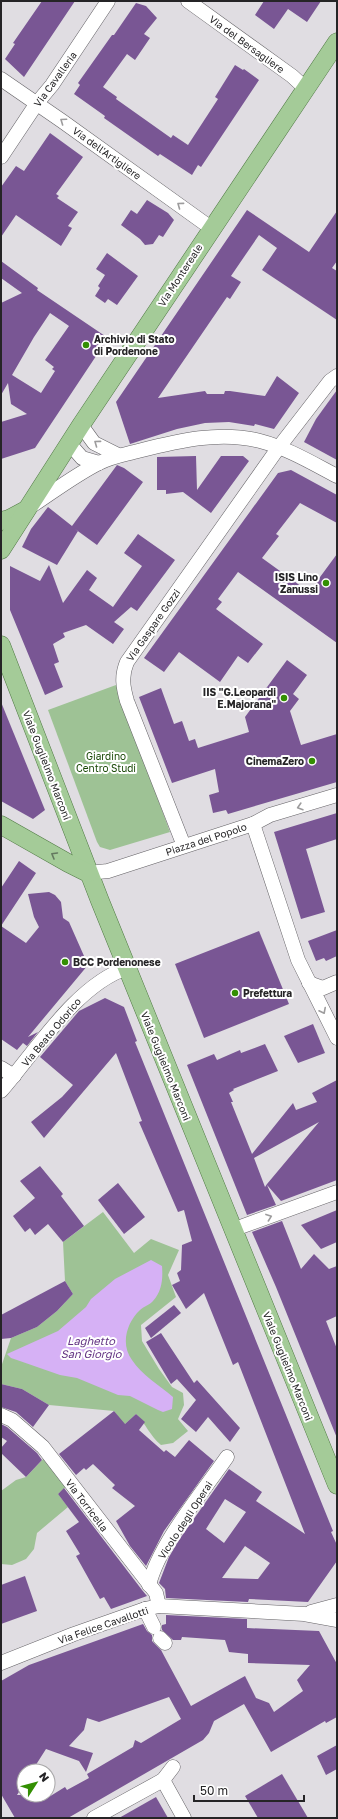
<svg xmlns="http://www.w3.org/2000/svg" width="338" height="1819" font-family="'Golos Text',sans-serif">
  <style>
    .green { fill: #9ec295 }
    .water { fill: #d6b1f5 }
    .building { fill: #795694; fill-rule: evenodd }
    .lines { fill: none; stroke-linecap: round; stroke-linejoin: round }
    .minor-casing { stroke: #646266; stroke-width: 15 }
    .major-casing { stroke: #507a44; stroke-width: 19 }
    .minor { stroke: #fff; stroke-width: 14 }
    .major { stroke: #a4cb98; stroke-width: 18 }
    .oneway { stroke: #9d9c9d }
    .oneway2 { stroke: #64785f }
    .poi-dot { fill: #338f02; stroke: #fff; stroke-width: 1.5 }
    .labels { text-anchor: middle; stroke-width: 4; stroke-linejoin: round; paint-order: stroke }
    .street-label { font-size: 10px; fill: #252426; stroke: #fff }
    .poi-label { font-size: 10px; font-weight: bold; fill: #252426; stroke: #fff; text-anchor: start }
    .park-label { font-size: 10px; fill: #1b4a09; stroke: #fff }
    .water-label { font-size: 11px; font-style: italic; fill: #643584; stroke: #fff }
  </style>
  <rect width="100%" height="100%" fill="#e0dde2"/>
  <g class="green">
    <polygon points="116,685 170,832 110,850 100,847 97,842 48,710"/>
    <path d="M103,1212L134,1253L151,1239L179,1250L168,1275L176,1297L141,1325L142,1341L159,1369L172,1387L183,1393L184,1405L178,1419L188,1431L173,1443L161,1445C150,1436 146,1424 136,1414L124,1425L114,1411L49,1405L22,1389L1,1384V1367L11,1338L37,1327L57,1311L73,1294L65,1281L63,1242Z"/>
    <polygon points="46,1456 68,1485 58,1494 68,1507 37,1533 34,1549 26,1559 12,1565 1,1564 1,1491 16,1480 26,1477"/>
  </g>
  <path class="water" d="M151,1260L162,1266C163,1279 162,1291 153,1301C150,1305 144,1306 140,1310C127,1322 120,1344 132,1360C142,1375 159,1385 173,1397L172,1409L163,1412L158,1410L130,1396L118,1395L77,1378L60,1375L17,1360L11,1358L7,1354L58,1331L86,1307L91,1299L115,1279Z"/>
  <g class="building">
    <polygon points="42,1 75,1 24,77 5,59 15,44 13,43"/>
    <polygon points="264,1 321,1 307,22 288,9 274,29 255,15"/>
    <polygon points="136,3 146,6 157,18 144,34 150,38 135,60 127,54 103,87 117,97 116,99 171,138 173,135 188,145 218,99 215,97 235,65 243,70 244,69 259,80 201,167 198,165 192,175 160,154 158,156 104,118 105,116 74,94 80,85 78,83 112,35 114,35"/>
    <polygon points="50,133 83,157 56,194 59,196 57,198 78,212 68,226 72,228 61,246 16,215 1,237 1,187 16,166 24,171"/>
    <polygon points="147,200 168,213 174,220 163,237 159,235 153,244 145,245 140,239 121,225 131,210 137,214"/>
    <polygon points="247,210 309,252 337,211 337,261 332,268 337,271 337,320 262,270 277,248 259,235 231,276 241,282 230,299 227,297 158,398 205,391 207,394 224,394 225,391 230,391 265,396 277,376 299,393 274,429 255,424 254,426 229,422 205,423 177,429 130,444 116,402"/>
    <polygon points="107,253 138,276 117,305 108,299 105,303 95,296 100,288 98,286 105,275 96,269"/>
    <path d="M1,261L38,288L37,290L108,338L35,448L1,459V422L27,414L11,404L8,383L1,395V303L22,293L1,278ZM50,313L69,326L45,360L54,367L52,369L55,371L41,393L12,375L34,337Z"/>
    <polygon points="337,390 337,460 304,442 316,419"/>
    <polygon points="196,456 197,490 221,456 243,456 249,461 211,513 183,492 166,494 166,490 157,490 157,457"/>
    <polygon points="117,465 124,468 143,482 97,545 75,529 78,531 57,565 22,547 31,529 48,507 72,526"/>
    <polygon points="291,470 337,495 337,523 300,503 276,534 279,536 262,558 309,592 337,554 337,643 238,572 218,599 222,602 216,609 263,644 248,663 238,656 220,682 179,652 164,672 144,658 278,473"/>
    <polygon points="138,534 175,560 137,611 131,607 114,622 124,629 113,644 86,625 63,633 65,637 53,644 59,662 54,664 63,687 45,695 10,610 10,566 40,581 49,565 63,603 87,570 97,578 89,590 113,607 142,566 124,553"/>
    <polygon points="287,660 307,675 293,694 299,699 290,711 301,745 337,734 337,782 228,814 226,810 213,813 209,795 219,792 215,769 172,783 139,697 161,688 174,724 182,721 189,741 195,739 198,748 249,732 245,717"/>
    <polygon points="1,702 45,810 33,819 1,801"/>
    <polygon points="337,813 337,839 306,849 325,912 301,919 274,832"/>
    <polygon points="19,861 36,873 1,926 26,943 39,927 34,917 28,894 49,892 55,895 61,902 63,918 69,922 88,965 28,1037 38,1032 27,1046 23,1043 17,1050 1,1039 1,888"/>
    <polygon points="337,930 337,956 326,961 324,958 316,961 308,941"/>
    <polygon points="259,931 289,1004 204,1038 175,964"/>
    <path d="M105,998L124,1007L137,1041L135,1042L333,1531L331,1532L337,1545V1561L308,1602L249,1599L248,1602L166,1598L165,1589L159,1583L169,1557L179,1540L229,1469L262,1492L256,1501L305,1534L238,1362L233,1365L204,1293L186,1309L172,1285L180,1281L177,1273L181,1270L182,1245L192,1241L184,1210L178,1212L139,1122L142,1121L116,1053L44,1138L31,1122L62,1097L73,1085L40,1057L79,1011ZM225,1499L246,1512L224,1543L206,1529ZM245,1546L270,1563L258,1579L222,1578Z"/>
    <polygon points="313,1024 325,1053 298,1063 284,1036"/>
    <path d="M265,1044L278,1071L233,1089L234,1090L229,1093L233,1102H231L252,1154L293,1103L296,1110L317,1102L312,1093L337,1080V1180L281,1201L267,1185L276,1205L247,1215L187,1065L214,1054L217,1060L240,1050L241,1053ZM319,1122L267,1184L265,1187L254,1158Z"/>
    <polygon points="40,1166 63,1194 61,1196 84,1226 63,1242 48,1224 35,1235 30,1228 25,1232 13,1216 35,1198 20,1181"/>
    <polygon points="118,1183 145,1217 124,1234 98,1200"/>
    <polygon points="337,1210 337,1242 321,1249 301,1225"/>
    <polygon points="282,1221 301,1269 314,1254 329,1269 337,1266 337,1316 326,1321 337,1349 337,1438 276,1287 252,1232"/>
    <polygon points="65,1281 73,1294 57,1311 37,1327 11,1338 1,1339 1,1315"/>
    <polygon points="174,1305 181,1313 151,1338 145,1328"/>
    <polygon points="161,1333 194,1383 197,1380 240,1428 230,1442 208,1417 196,1432 181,1419 196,1400 177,1379 171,1384 146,1342"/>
    <polygon points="1,1384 22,1389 49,1405 33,1427 16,1412 1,1407"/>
    <polygon points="114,1411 125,1424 136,1414 145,1422 139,1430 164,1452 166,1450 175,1457 189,1440 214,1461 164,1531 146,1566 130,1546 116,1521 135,1506 112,1488 115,1485 93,1464 86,1470 84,1468 76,1475 59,1454"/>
    <polygon points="1,1424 7,1427 37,1453 42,1460 26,1477 1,1453 1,1448 7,1441 1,1437"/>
    <polygon points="64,1488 142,1590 147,1596 111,1609 104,1597 100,1599 76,1556 80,1554 66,1531 79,1522 58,1494"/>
    <polygon points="25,1576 37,1611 1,1624 1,1585"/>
    <path d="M166,1615L247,1619V1628L319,1631L337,1664V1717L326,1723L325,1721L271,1752L244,1704L214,1721L209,1733L203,1740L68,1818H15L1,1794V1681L29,1665L143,1624L147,1631L152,1635V1641L161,1650L191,1706L245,1676L256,1698L269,1703L274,1712L303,1691L297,1680L310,1665L248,1663V1654L229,1652L225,1640L182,1637L181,1640H173L162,1630V1625L166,1624ZM169,1697L181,1719L141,1743L135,1740L133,1747L87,1774L89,1778L67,1790L65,1787L44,1800L41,1795H17L24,1784V1771H32L46,1749L79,1761L86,1772L93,1753L69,1746L84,1730L87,1718L99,1722Z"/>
    <polygon points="337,1745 337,1769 326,1775 317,1756"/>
    <polygon points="282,1774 308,1818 258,1818 245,1796"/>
    <polygon points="156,1797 168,1818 119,1818"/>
  </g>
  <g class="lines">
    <g class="minor-casing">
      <g id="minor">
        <polyline points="188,1 292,76 305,88"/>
        <polyline points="1,79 62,121 211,228"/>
        <polyline points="1,157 37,103 52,85 108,1"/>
        <polyline points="81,425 94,443 118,455"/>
        <polyline points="69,443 82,458 99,463"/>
        <path d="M30,507C53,492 75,475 99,463C111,457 122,455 134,452C174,442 218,430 260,441C287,448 312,463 337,476"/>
        <polyline points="253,824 298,960 337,1038"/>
        <path d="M184,846L127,701C123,687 121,676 127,662L279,447L330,381L337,376"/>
        <polyline points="88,873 108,871 253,824 270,815 337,795"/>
        <polyline points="309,983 323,988 337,982"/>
        <polyline points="1,1068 14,1076"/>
        <path d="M1,1091C36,1051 76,985 127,968"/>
        <polyline points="232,1230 337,1192"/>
        <polyline points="1,1415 12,1420 43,1447 156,1593 159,1606"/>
        <path d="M149,1585C159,1544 202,1493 227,1457"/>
        <polyline points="145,1609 154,1627"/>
        <polyline points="311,1612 337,1605"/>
        <polyline points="160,1638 165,1643"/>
        <polyline points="1,1663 74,1634 145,1609 159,1606 304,1614 337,1620"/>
        <polyline points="163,1780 184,1818"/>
        <polyline points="94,1818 163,1780 173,1767"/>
      </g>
    </g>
    <g class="major-casing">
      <g id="major">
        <polyline points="1,521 9,519 26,510"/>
        <polyline points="1,550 81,425 337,42"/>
        <polyline points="1,645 100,901 337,1485"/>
        <polyline points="1,825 68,863 88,873"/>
      </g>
    </g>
    <use href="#minor" class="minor"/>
    <use href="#major" class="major"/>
  </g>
  <defs><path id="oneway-chevron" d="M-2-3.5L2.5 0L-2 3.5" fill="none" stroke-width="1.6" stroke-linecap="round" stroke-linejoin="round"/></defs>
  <g class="oneway">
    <use href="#oneway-chevron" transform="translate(63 121) rotate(-145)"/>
    <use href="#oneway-chevron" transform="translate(180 205) rotate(-144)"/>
    <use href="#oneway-chevron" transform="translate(97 443) rotate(-144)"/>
    <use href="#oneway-chevron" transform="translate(300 807) rotate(163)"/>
    <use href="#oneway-chevron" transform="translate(323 1011) rotate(63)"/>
    <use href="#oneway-chevron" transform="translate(269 1217) rotate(-20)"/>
  </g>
  <use class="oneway2" href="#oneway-chevron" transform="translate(54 855) rotate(-150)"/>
  <g class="poi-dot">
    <circle cx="86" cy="345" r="4"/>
    <circle cx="326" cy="583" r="4"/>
    <circle cx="284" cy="698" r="4"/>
    <circle cx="312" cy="761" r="4"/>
    <circle cx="65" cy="962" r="4"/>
    <circle cx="235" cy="993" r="4"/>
  </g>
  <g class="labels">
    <g class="street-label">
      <text transform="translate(247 44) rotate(36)" y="4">Via del Bersagliere</text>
      <text transform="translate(55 79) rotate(-54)" y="4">Via Cavalleria</text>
      <text transform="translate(107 153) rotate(36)" y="4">Via dell'Artigliere</text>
      <text transform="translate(180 275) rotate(-57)" y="4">Via Montereale</text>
      <text transform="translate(153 625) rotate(-55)" y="4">Via Gaspare Gozzi</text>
      <text transform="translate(47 765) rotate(69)" y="4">Viale Guglielmo Marconi</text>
      <text transform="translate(206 839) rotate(-18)" y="4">Piazza del Popolo</text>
      <text transform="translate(51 1032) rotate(-50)" y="4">Via Beato Odorico</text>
      <text transform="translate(166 1066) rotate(68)" y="4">Viale Guglielmo Marconi</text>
      <text transform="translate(288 1366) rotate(68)" y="4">Viale Guglielmo Marconi</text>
      <text transform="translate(87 1505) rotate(53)" y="4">Via Torricella</text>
      <text transform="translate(185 1520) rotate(-57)" y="4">Vicolo degli Operai</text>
      <text transform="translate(103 1625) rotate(-19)" y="4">Via Felice Cavallotti</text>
    </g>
    <g class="poi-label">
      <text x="94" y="343">Archivio di Stato<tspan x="94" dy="12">di Pordenone</tspan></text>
      <text x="318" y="581" text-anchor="end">ISIS Lino<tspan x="318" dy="12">Zanussi</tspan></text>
      <text x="276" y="696" text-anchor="end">IIS "G.Leopardi<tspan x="276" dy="12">E.Majorana"</tspan></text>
      <text x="304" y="765" text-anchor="end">CinemaZero</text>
      <text x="73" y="966">BCC Pordenonese</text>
      <text x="243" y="997">Prefettura</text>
    </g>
    <g class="park-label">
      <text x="106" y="760">Giardino<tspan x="106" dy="12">Centro Studi</tspan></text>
    </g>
    <g class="water-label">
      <text x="91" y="1345">Laghetto<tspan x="91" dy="13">San Giorgio</tspan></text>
    </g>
  </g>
  <rect width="338" height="1819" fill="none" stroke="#252426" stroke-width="4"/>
  <g transform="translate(36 1783) rotate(54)"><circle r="19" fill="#ffffff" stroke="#a8a7a8"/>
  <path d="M0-3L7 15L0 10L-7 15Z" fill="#338f02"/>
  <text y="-6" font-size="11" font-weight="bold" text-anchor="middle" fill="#252426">N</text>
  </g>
  <path d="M194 1795v6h110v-6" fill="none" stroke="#252426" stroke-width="2"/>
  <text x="200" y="1795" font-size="12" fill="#252426" stroke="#ffffff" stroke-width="3" paint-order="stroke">50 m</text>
</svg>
